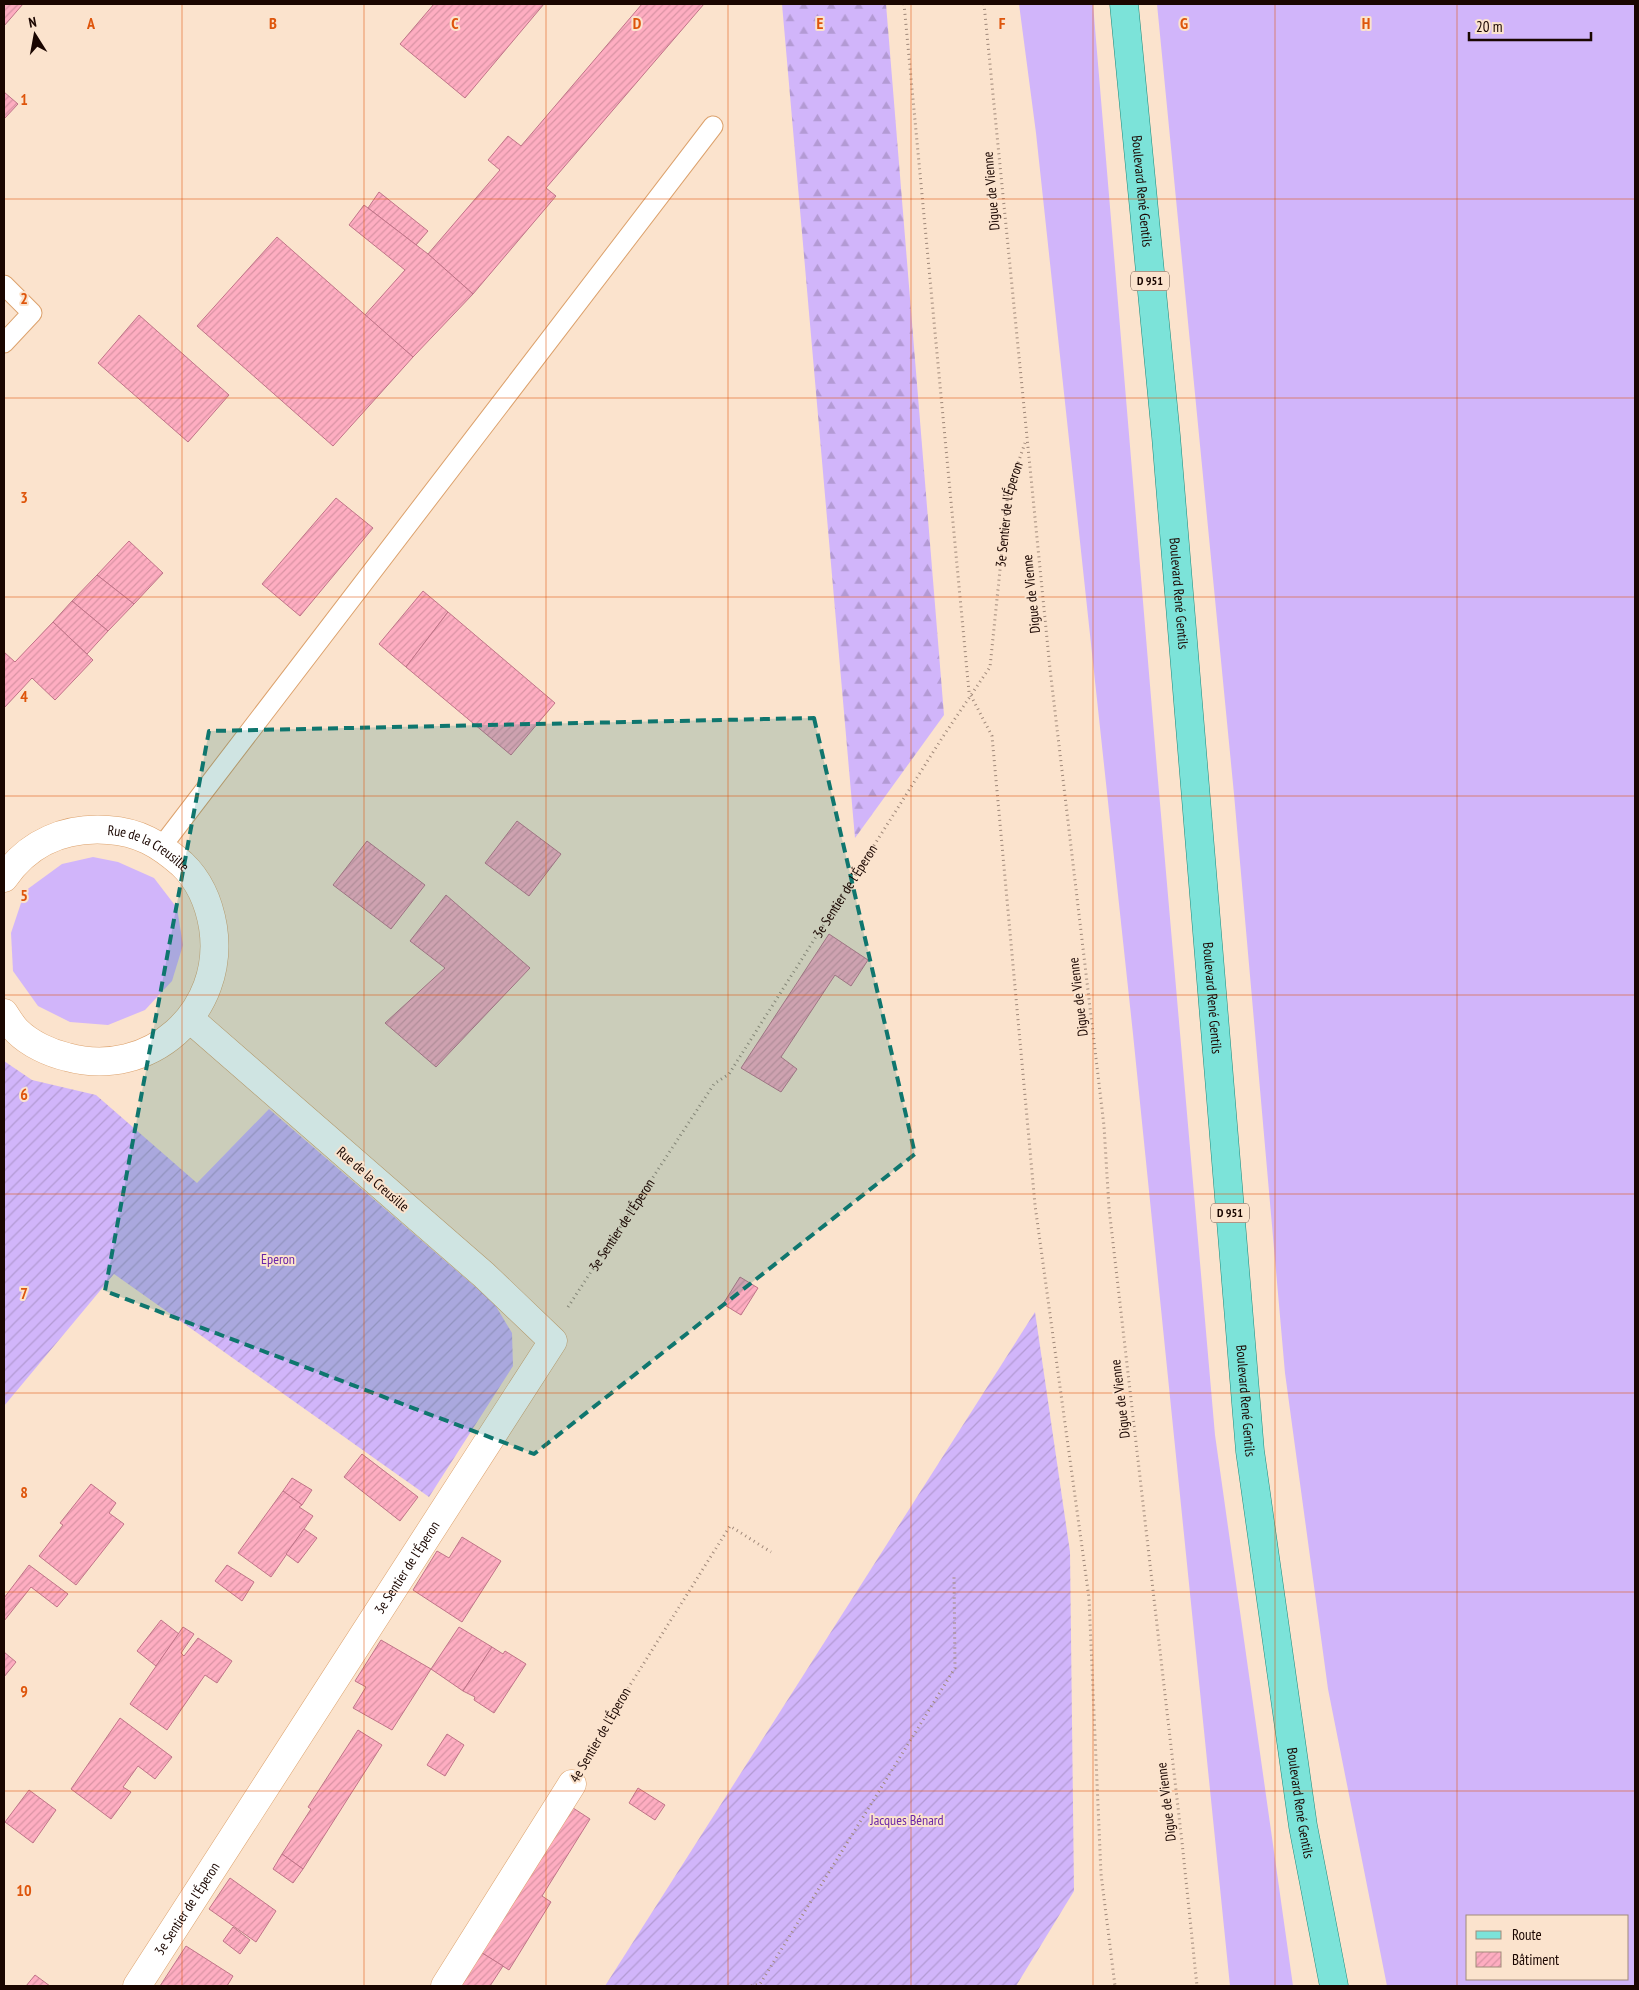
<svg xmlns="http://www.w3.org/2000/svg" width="1639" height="1990" font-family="'PT Sans Narrow',sans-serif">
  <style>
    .grass { fill: #d1b5fa; fill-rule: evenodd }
    .forest { fill: url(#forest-firs) }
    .garden { fill: url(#garden-furrows) }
    .building { fill: url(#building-hatch); stroke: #c07488 }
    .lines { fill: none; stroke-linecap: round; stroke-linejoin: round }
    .service-casing { stroke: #dca26d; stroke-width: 21 }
    .minor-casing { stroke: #dca26d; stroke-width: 29 }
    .primary-casing { stroke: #218a7c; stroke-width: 29 }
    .path { stroke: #9f8879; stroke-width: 3; stroke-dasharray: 1 4; stroke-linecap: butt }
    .service { stroke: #fff; stroke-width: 19 }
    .minor { stroke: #fff; stroke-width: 28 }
    .primary { stroke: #7ce3d9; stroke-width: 28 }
    .marked { fill: #0f766e; fill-opacity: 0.2; stroke: #0f766e; stroke-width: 4; stroke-dasharray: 10 6; stroke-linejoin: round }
    .grid { fill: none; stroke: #de550b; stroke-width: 1; stroke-opacity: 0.55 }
    .labels { text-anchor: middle; stroke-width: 4; stroke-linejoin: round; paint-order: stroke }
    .shield { fill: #fbe3cd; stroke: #5e483e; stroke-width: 1 }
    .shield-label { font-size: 12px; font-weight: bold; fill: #1a0600 }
    .street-label { font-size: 14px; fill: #1a0600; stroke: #fbe3cd }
    .park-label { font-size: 14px; fill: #6a24a6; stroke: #fbe3cd }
    .grid-label { font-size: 16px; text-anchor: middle; font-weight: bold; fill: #de550b; stroke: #fbe3cd; stroke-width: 4; stroke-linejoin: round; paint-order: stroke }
  </style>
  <defs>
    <pattern id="forest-firs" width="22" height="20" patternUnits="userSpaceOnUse" patternTransform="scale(1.25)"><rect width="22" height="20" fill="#d1b5fa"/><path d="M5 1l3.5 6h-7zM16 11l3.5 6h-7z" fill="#b39ad4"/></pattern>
    <pattern id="garden-furrows" width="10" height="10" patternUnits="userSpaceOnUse" patternTransform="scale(1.25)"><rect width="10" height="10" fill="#d1b5fa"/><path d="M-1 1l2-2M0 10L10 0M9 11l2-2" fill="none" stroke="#b39ad4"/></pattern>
    <pattern id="building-hatch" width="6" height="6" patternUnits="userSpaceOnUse" patternTransform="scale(1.25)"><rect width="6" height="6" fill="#feadc1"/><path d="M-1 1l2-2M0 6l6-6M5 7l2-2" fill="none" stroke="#d993a4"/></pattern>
  </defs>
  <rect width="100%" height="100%" fill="#fbe3cd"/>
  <g class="grass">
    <polygon points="1019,4 1093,4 1157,769 1215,1435 1293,1986 1230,1986 1133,1034 1036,133"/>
    <path d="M1157,4H1635V1986H1387L1328,1689L1285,1373L1234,794ZM1468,1916H1628V1979H1468Z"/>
    <polygon points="93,857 118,862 154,878 177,908 183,945 172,981 145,1010 108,1025 70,1022 38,1006 13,971 11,933 25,891 62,864"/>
  </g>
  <polygon class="forest" points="782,4 886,4 944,715 855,838"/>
  <g class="garden">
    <polygon points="4,1061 32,1080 96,1095 197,1183 269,1109 494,1303 512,1333 513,1366 429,1497 114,1274 4,1406"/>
    <polygon points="1035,1312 1070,1552 1074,1891 1016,1986 605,1986"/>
  </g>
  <g class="building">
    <polygon points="4,4 23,4 4,26"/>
    <polygon points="434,4 544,4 465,98 400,44"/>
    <polygon points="642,4 704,4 546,188 556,196 473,294 428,254 500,170 488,160 508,136 521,146"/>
    <polygon points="4,92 18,104 4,119"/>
    <polygon points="379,192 428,231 416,245 368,208"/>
    <polygon points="364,205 428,254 473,294 413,357 365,315 405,270 349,225"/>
    <polygon points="277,237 413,357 333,446 197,326"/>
    <polygon points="139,315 229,395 188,442 98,363"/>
    <polygon points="336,498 373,528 300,616 262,584"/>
    <polygon points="129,541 163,573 134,604 97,575"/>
    <polygon points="97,575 134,604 108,631 72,601"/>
    <polygon points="423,591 448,612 406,667 379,644"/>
    <polygon points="72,601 108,631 87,654 53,622"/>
    <polygon points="448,612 555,703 511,755 406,667"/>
    <polygon points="53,622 93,660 55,700 32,678 4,708 4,652 15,662"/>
    <polygon points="517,821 561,854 529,896 485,863"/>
    <polygon points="367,841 425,885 391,929 333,885"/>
    <polygon points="446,895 530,968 436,1067 385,1023 445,968 410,941"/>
    <polygon points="829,934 868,960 851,986 835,975 781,1057 797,1069 781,1092 741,1068"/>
    <polygon points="740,1277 758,1288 741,1315 723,1304"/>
    <polygon points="362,1454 418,1497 400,1521 344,1477"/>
    <polygon points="292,1478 312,1490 302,1505 283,1491"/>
    <polygon points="91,1484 116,1503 109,1513 124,1524 76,1585 39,1556 63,1525 60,1523"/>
    <polygon points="283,1491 302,1505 299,1507 313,1516 271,1577 238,1553"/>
    <polygon points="304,1529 317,1538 298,1563 286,1554"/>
    <polygon points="462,1537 501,1561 462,1622 413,1590 437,1551 449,1558"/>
    <polygon points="29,1565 68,1594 57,1607 31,1587 4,1621 4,1598"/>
    <polygon points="227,1565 254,1582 242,1601 215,1581"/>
    <polygon points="161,1620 179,1634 156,1666 137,1651"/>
    <polygon points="183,1627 194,1634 181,1653 184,1656 198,1638 232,1661 217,1683 205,1675 167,1730 130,1704"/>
    <polygon points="459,1627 492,1647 463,1691 431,1669"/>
    <polygon points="381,1640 431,1669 392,1730 353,1708 366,1687 355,1681"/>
    <polygon points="492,1647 503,1654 505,1651 526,1664 494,1713 474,1700 475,1697 463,1691"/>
    <polygon points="4,1652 16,1662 4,1677"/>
    <polygon points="120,1718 172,1757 155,1779 138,1766 123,1787 131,1792 111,1819 71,1789"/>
    <polygon points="358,1730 382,1745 303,1869 282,1854 311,1809 308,1807"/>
    <polygon points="447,1734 464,1745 445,1776 427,1765"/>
    <polygon points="638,1788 665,1805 655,1820 629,1803"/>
    <polygon points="29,1790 56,1810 33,1843 5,1822"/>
    <polygon points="570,1806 590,1819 542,1896 551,1902 509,1970 479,1951"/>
    <polygon points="282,1854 303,1869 293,1883 273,1869"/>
    <polygon points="230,1878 276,1911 256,1942 209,1909"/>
    <polygon points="233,1927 250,1940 240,1954 223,1941"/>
    <polygon points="186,1946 233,1976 227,1986 160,1986"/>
    <polygon points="479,1951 503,1966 490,1986 457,1986"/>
    <polygon points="35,1975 50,1986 26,1986"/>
  </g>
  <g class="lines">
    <g class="service-casing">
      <g id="service">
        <polyline points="4,285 32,313 4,343"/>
        <polyline points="162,846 713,126"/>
      </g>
    </g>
    <g class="minor-casing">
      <g id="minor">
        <path id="s2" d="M4,878C29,842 66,827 108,830C139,832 159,844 182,864C199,880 209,903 213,927C226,1011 150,1080 67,1057C50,1053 30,1044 17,1031C12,1026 8,1019 4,1013"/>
        <path id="s3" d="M137,1986L553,1341L484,1275L190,1019"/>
        <polyline points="445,1986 572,1784"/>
      </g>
    </g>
    <g class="primary-casing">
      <g id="primary">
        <path id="s4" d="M1124,4L1166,436L1250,1451L1303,1826L1334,1986"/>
      </g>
    </g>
    <g class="path">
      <polyline points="904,4 969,692 992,736 1035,1205 1089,1598 1101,1874 1115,1986"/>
      <polyline points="984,4 1050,669 1104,1126 1109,1208 1182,1842 1197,1986"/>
      <path id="s1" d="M568,1307L714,1084L729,1074L944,735L990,667L1008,492L1025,443"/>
      <polyline points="588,1752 730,1526 771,1552"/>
      <polyline points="751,1986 760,1984 955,1668 954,1576"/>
    </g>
    <use href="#service" class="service"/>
    <use href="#minor" class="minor"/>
    <use href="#primary" class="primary"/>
  </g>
  <path class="marked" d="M814,718L915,1154L534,1454L105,1291L209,731Z"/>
  <path class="grid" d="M182,4V1986M364,4V1986M546,4V1986M728,4V1986M911,4V1986M1093,4V1986M1275,4V1986M1457,4V1986M4,199H1635M4,398H1635M4,597H1635M4,796H1635M4,995H1635M4,1194H1635M4,1393H1635M4,1592H1635M4,1791H1635"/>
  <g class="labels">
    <g class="shield">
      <rect x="1131" y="271.5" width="38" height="19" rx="4"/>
      <rect x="1211" y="1203.5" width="38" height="19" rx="4"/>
    </g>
    <g class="shield-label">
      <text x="1150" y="285">D 951</text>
      <text x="1230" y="1217">D 951</text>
    </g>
    <g class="street-label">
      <text dy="5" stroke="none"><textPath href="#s4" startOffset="188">Boulevard René Gentils</textPath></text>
      <text transform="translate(991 191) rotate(-95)" y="5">Digue de Vienne</text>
      <text dy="5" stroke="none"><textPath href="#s1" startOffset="922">3e Sentier de l'Éperon</textPath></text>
      <text transform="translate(1031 594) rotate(-96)" y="5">Digue de Vienne</text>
      <text dy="5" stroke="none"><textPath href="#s4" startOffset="592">Boulevard René Gentils</textPath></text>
      <text dy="5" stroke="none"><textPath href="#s2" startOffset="165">Rue de la Creusille</textPath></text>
      <text dy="5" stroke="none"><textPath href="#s1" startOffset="501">3e Sentier de l'Éperon</textPath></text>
      <text transform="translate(1078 997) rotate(-97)" y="5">Digue de Vienne</text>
      <text dy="5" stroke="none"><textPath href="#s4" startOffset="998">Boulevard René Gentils</textPath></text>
      <text transform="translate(373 1179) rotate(41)" y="5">Rue de la Creusille</text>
      <text dy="5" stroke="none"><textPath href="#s1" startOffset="98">3e Sentier de l'Éperon</textPath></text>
      <text transform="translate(1120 1399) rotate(-97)" y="5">Digue de Vienne</text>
      <text dy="5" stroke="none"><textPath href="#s4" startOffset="1402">Boulevard René Gentils</textPath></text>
      <text dy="5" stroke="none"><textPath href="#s3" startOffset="498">3e Sentier de l'Éperon</textPath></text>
      <text transform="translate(600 1735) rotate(-60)" y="5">4e Sentier de l'Éperon</text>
      <text transform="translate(1166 1802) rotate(-97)" y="5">Digue de Vienne</text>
      <text dy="5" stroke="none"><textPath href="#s4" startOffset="1808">Boulevard René Gentils</textPath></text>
      <text dy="5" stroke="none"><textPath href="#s3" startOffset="92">3e Sentier de l'Éperon</textPath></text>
    </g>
    <g class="park-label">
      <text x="278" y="1264">Eperon</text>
      <text x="907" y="1825">Jacques Bénard</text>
    </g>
  </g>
  <g class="grid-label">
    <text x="91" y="29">A</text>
    <text x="273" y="29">B</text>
    <text x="455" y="29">C</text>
    <text x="637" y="29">D</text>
    <text x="820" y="29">E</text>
    <text x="1002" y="29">F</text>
    <text x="1184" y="29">G</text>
    <text x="1366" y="29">H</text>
    <text x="24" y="105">1</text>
    <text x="24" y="304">2</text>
    <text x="24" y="503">3</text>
    <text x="24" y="702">4</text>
    <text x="24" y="901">5</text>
    <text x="24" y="1100">6</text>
    <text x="24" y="1299">7</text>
    <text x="24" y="1498">8</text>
    <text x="24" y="1697">9</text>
    <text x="24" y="1896">10</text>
  </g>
  <rect width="1639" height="1990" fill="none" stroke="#1a0600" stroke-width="10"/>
  <rect x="1466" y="1915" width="162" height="65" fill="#fbe3cd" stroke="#a18b7b"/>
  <rect x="1476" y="1931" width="25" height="8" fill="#7ce3d9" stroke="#a18b7b"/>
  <text x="1512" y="1940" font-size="15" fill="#1a0600">Route</text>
  <rect x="1476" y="1952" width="25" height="15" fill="url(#building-hatch)" stroke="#a18b7b"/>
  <text x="1512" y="1965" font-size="15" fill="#1a0600">Bâtiment</text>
  <g transform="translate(35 35) rotate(349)" stroke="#fbe3cd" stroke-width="4" paint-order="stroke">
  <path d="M0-4L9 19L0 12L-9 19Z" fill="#1a0600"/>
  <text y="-8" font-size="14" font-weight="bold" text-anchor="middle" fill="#1a0600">N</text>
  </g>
  <path d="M1469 32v8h122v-8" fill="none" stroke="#1a0600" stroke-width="2.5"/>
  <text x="1476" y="32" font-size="15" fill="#1a0600" stroke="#fbe3cd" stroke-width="4" paint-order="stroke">20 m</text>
</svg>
